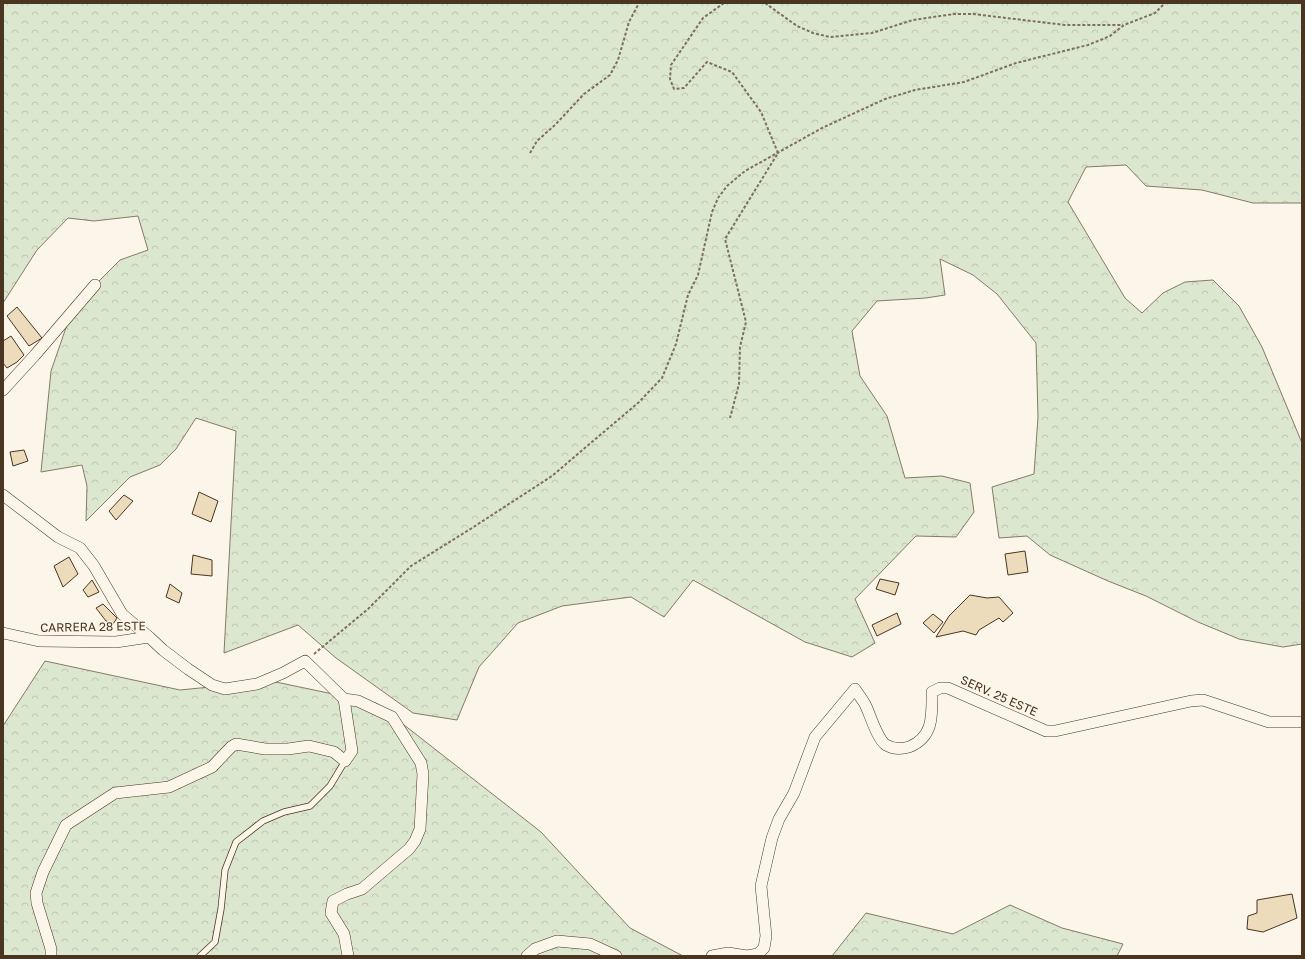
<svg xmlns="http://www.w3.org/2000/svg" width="1305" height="959" font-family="'Golos Text',sans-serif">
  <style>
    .forest { fill: url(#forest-crowns); stroke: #887966 }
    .building { fill: #ecdcbc; stroke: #4a3520 }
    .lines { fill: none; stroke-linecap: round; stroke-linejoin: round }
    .service-casing { stroke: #4a3520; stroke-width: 7 }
    .minor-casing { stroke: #4a3520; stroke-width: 12 }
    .path { stroke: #7f6f5c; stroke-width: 2; stroke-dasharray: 3 2; stroke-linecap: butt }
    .service { stroke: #fbf6e9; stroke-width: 5.5 }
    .minor { stroke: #fbf6e9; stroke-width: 11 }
    .labels { text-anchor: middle; stroke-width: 3; stroke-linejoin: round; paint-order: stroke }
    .street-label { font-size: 12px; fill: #4a3520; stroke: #fbf6e9 }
  </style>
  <defs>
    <pattern id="forest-crowns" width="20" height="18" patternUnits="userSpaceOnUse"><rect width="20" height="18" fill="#dce7d0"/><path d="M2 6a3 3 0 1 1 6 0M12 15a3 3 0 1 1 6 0" fill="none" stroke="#bec7b2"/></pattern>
  </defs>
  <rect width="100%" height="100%" fill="#fbf6e9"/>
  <g class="forest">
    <polygon points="3,3 1302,3 1302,203 1253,203 1202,190 1146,186 1126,165 1086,167 1068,202 1125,298 1142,313 1163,293 1185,282 1213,280 1239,306 1262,347 1302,443 1302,644 1283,647 1239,639 1198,622 1146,596 1108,581 1050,555 1027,536 999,538 992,487 1034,474 1038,417 1036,343 997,294 973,275 940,259 945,295 926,298 877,301 852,331 860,376 887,416 905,478 942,476 970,483 974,512 956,537 916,536 855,599 875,643 852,657 805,642 693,580 664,617 631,597 562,606 518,623 479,667 457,720 413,713 336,658 298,625 224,653 236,431 196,418 176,449 160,465 130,477 86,521 87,486 82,465 41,472 51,371 70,316 89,291 120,260 148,250 138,216 94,221 68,218 37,250 3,303"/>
    <polygon points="45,661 180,690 271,681 376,703 541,832 630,928 683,956 3,956 3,726"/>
    <polygon points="1010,905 1062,928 1123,944 1117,956 832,956 866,913 953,934"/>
  </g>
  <g class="building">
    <polygon points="17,307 42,338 29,346 7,316"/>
    <polygon points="11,336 24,355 17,362 7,368 3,363 3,341"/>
    <polygon points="24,450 28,461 13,466 10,452"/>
    <polygon points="199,492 218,501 211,522 192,514"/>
    <polygon points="124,495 133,501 116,520 109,511"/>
    <polygon points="1025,551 1028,572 1008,575 1005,554"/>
    <polygon points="193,555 212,560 212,576 191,574"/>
    <polygon points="69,557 78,574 63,587 54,566"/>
    <polygon points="880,579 899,583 895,595 876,589"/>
    <polygon points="92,580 99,592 88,597 83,590"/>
    <polygon points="170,584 182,593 179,603 166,597"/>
    <polygon points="970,595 987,598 999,597 1013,613 1003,622 999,618 979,630 976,635 963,631 936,637 949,616"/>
    <polygon points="103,604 117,618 113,624 106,621 96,608"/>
    <polygon points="897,613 901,624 877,636 872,625"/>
    <polygon points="933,614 943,622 934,633 923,623"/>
    <polygon points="1292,894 1297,918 1263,932 1247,929 1248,916 1257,913 1257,900"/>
  </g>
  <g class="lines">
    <g class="service-casing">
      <polyline id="service" points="200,956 215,942 221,909 225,870 236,842 263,821 284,812 310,806 330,786 345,761"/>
    </g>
    <g class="minor-casing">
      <g id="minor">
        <polyline points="3,390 35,355 95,285"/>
        <polyline points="3,495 58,537 80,548 94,566 122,614 149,637"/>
        <polyline points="3,633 39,641 116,642 149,637 163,650 188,669 212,685 225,689 257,684 283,673 305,661 344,699 352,751 345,761 334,752 309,746 288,749 265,749 236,744 231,747 212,767 169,787 115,793 66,825 43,872 36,893 37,903 51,949 51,956"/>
        <polyline points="344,699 358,701 392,717 421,763 423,774 420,829 415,841 409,849 362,889 347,894 333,901 331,913 344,934 348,956"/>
        <polyline points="527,956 535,949 557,941 590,944 616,956"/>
        <path d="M712,956L728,953L747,956L758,954L764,948L766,936L761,886L772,838L779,819L794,793L815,737L855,689C858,694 862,699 865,704C870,714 877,739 886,745C893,749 902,749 909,747C934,737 932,715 932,692L940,688H948L1046,731H1055L1191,701L1203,700L1269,722H1302"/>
      </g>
    </g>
    <g class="path">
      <polyline points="700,3 703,3"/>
      <polyline points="724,3 703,18 671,65 670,79 674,89 684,88 707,62 732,72 761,112 778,153 725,239 746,322 740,347 739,384 730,418"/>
      <polyline points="765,3 797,26 813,33 830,37 872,33 913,20 954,14 973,14 1065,25 1123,25"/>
      <polyline points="530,153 537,141 556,124 584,94 610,75 618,60 629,22 639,3"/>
      <polyline points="314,654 368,609 411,566 472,528 552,476 639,402 662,378 676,344 688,295 698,275 712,212 718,198 727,186 745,171 822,128 885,99 915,90 964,82 1016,63 1088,45 1110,36 1124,25 1155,13 1165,3"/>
    </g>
    <use href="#service" class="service"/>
    <use href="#minor" class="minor"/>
  </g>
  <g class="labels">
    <g class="street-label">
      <text transform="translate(93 627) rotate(-1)" y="4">CARRERA 28 ESTE</text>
      <text transform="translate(999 696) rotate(24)" y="4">SERV. 25 ESTE</text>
    </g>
  </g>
  <rect width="1305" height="959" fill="none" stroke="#4a3520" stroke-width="8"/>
</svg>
